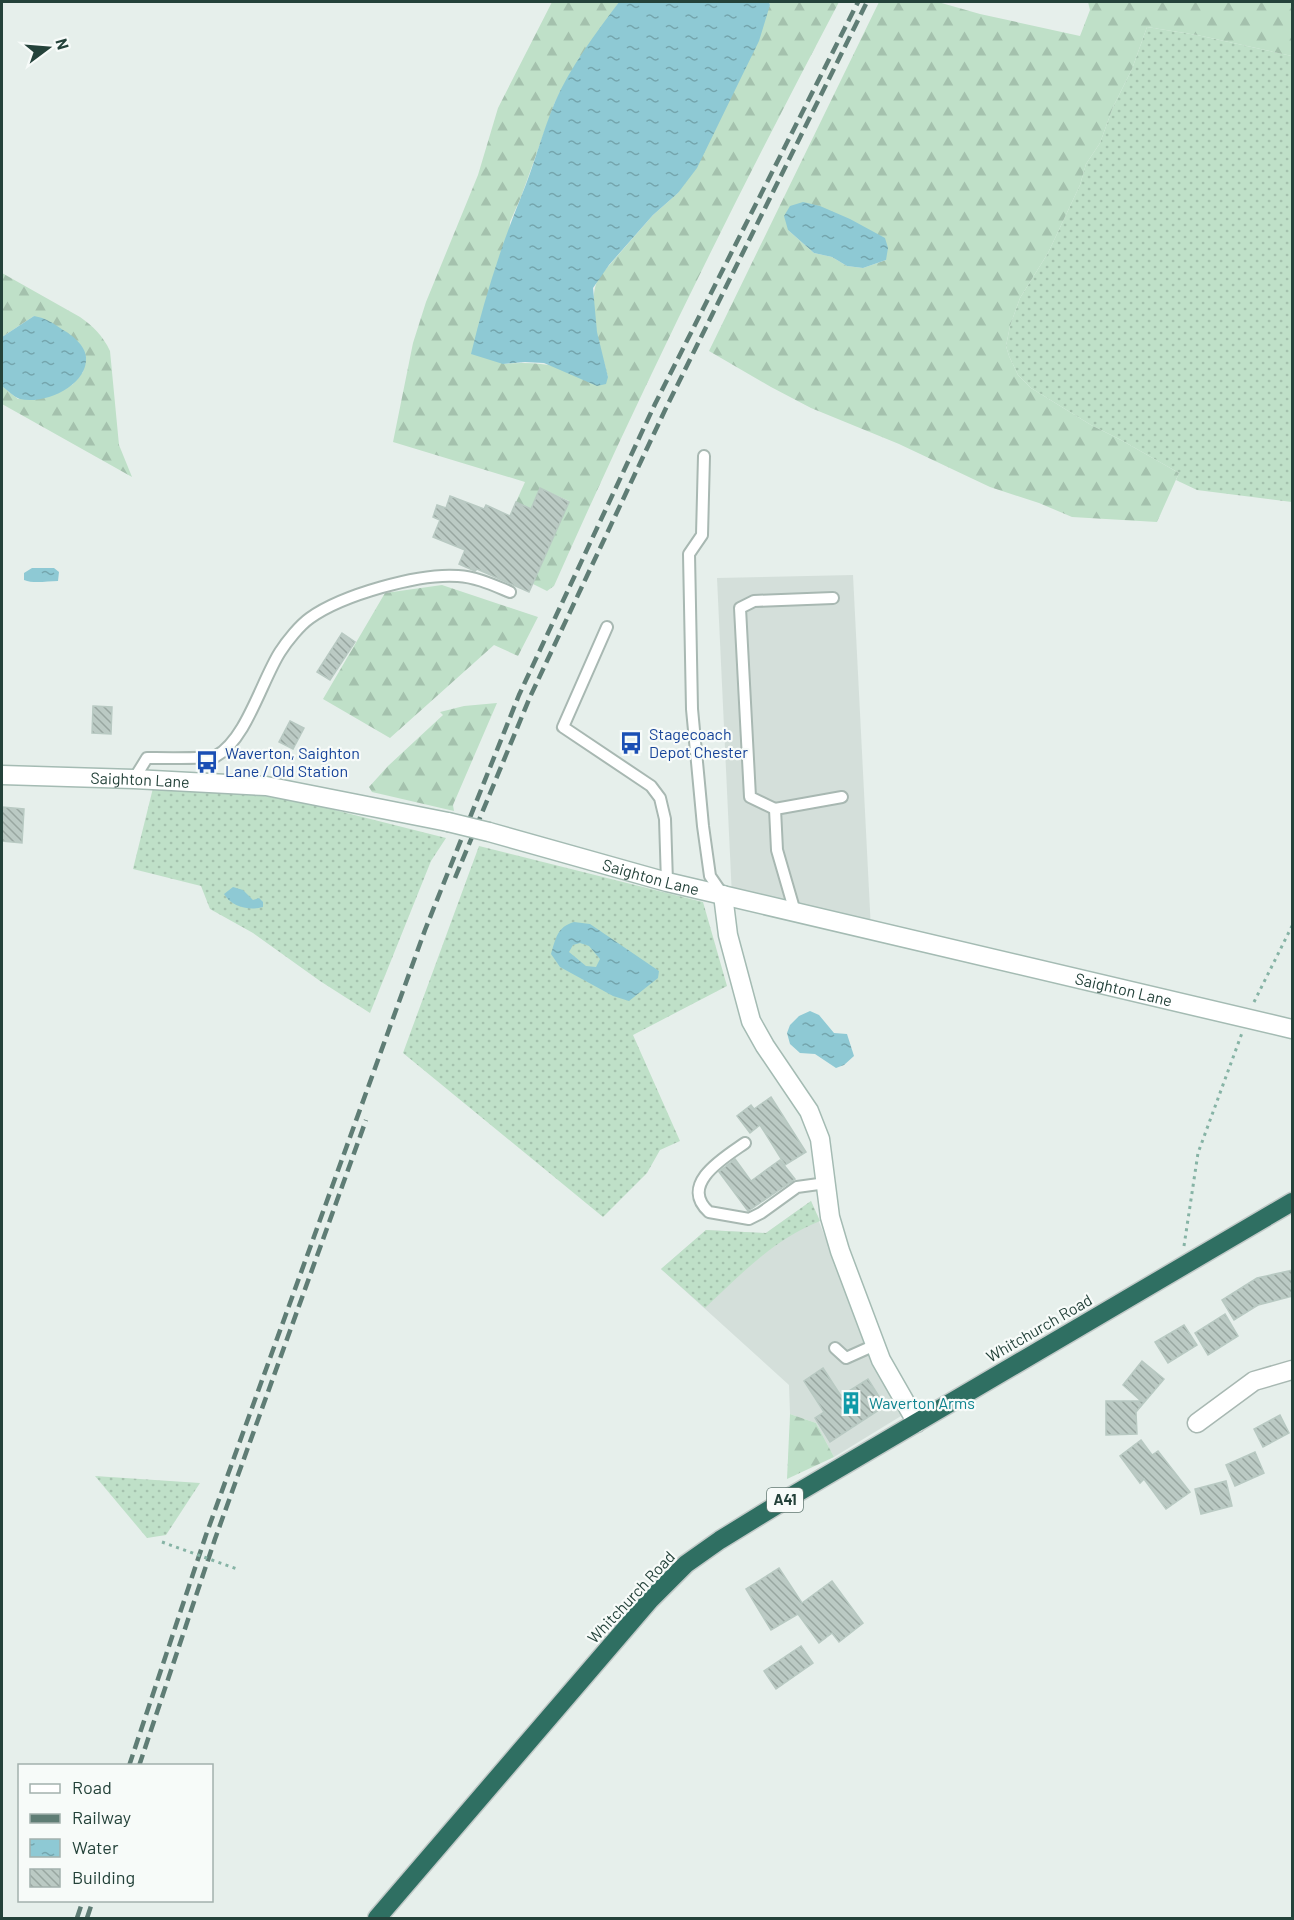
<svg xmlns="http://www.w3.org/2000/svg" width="1294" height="1920" font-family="Barlow,sans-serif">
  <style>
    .built { fill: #d4dfda }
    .grass { fill: url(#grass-dots) }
    .forest { fill: url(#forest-firs); fill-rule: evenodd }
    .water { fill: url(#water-ripples); fill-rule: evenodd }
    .building { fill: url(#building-back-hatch); stroke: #b8c9c2; stroke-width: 1.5 }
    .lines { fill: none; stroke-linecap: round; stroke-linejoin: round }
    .lane-casing { stroke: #a8b8b2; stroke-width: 14 }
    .street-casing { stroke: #a8b8b2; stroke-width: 21 }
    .secondary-casing { stroke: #a4bbb3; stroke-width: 21 }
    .highway-casing { stroke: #c2cac8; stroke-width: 21 }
    .path { stroke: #86b3a5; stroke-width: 3; stroke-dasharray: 3 4.5; stroke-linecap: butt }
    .lane { stroke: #fff; stroke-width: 10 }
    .street { stroke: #fff; stroke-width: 18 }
    .secondary { stroke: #fff; stroke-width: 18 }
    .highway { stroke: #2f6f62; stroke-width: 18 }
    .rail { stroke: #5f7d75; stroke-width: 4.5; stroke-dasharray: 12 6; stroke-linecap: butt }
    .secondary-bridge-casing { stroke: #a4bbb3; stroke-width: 21; stroke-linecap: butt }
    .path-bridge { stroke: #86b3a5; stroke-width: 3; stroke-dasharray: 3 4.5; stroke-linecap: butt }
    .secondary-bridge { stroke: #fff; stroke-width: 18 }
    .labels { text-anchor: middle; stroke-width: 4.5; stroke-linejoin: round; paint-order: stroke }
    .shield { fill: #f7fbf9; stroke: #637a73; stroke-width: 1.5 }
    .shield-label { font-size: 15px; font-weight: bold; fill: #24423a }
    .transit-label { font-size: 16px; fill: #164399; stroke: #f7fbf9; text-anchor: start }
    .street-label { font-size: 16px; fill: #24423a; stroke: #f7fbf9 }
    .culture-label { font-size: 16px; fill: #0d838f; stroke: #f7fbf9; text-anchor: start }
  </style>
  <defs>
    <pattern id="grass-dots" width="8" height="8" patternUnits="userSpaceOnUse" patternTransform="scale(1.5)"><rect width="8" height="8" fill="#bfe0c8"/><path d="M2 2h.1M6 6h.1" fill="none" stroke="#a4c1ad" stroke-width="1.8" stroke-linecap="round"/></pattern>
    <pattern id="forest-firs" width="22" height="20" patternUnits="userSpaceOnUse" patternTransform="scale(1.5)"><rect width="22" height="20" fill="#bfe0c8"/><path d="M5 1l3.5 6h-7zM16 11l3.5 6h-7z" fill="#a4c1ad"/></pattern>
    <pattern id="water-ripples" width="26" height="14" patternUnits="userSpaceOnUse" patternTransform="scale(1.5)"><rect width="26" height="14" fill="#8ec9d4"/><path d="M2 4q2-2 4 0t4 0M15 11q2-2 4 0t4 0" fill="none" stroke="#74a5ad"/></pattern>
    <pattern id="building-back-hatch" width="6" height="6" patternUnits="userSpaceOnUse" patternTransform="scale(1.5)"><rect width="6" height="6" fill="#bbcac4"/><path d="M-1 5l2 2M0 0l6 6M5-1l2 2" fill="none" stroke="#98a6a0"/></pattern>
  </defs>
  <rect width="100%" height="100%" fill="#e6efeb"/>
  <g class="built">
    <polygon points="853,575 871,930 732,897 717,578"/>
    <polygon points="811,1201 865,1340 899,1405 901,1416 834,1457 816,1423 790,1414 789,1385 661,1269 706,1230 766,1233"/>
  </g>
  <g class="grass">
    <polygon points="1147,27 1197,35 1292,56 1292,502 1197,490 1176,480 1179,473 1121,440 1091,425 1031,388 1018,375 1009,356 1006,346 1010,326 1020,298 1048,253 1080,185 1086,164 1100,143 1113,107 1132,69"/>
    <polygon points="153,788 253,794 311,804 446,838 431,861 370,1013 320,981 253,933 210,909 201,886 133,869"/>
    <polygon points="479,846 703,902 727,986 633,1035 680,1141 660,1150 647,1173 603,1217 403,1053"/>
    <path d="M811,1201L820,1221C773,1240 741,1274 705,1308L661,1269L706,1230L766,1233Z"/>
    <polygon points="95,1476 200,1483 166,1535 147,1538"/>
  </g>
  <g class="forest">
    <path d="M552,2H619L568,78L555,102L521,197L510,222L503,364C540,360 571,369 608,377C601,350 585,303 599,277L653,215L678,193L770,5L769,2H839C738,193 642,387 554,586L547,591L533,584L569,501L540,488L531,509L516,502L525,482L393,442L413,343L426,302L478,175L498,108Z"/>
    <path d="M879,2H938L980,14L1080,36L1090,10L1088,2H1292V56L1197,35L1147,27L1132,69L1113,107L1100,143L1086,164L1080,185L1048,253L1020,298L1010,326L1006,346L1009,356L1018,375L1031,388L1091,425L1121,440L1179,473L1157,522L1072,517L1039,503L990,487L899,444L811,408L771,387L709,351ZM788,230L886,260L863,268L847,266L832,257L814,253Z"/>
    <path d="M2,273L80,317C93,326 103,336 110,351L119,445L132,477L2,404V386L18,399L72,385L83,372L86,357L34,316L2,337Z"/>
    <polygon points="442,585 538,617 518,656 494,645 390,738 323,699 385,593"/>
    <polygon points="497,703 453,805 454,811 372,792 369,787 388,766 443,715 440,712 464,706"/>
    <polygon points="790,1414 816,1423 834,1457 787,1479"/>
  </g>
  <g class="water">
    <path d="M619,2H769L770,5L759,41L697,168L678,193L653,215L609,265L593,288L597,332L608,377L606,384L597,386L544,363L525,362L503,364L471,354C484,300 500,249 521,197C534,166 542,133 555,102C570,67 596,33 619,2Z"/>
    <polygon points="803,202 820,206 850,219 885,238 888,248 886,260 863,268 847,266 832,257 814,253 788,230 784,216 790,206"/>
    <path d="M34,316C46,318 53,323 63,330C72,335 85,345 86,357C88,386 44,405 20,399C14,397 7,390 2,386V337Z"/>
    <path d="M32,568H54L59,572L58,581C47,581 34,584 24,580V573Z"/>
    <path d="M233,887L243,890L253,900L259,898L263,902V907C249,911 232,907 224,894Z"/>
    <path d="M574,922L590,924L659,971L658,978L629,1001L613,996L560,967L551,954C556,938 557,927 574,922ZM580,943L589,946L600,959L596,967L586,966L569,952L573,945Z"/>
    <polygon points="810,1011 819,1015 834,1033 847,1034 854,1056 844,1065 836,1068 815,1054 800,1053 790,1044 787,1033 790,1025 799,1016"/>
  </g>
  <g class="building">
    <polygon points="540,488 569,502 529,592 477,569 475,571 459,564 465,550 433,537 440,520 433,517 437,505 446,508 450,496 484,509 486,505 510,516 516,502 531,509"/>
    <polygon points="342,633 355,642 330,680 317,672"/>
    <polygon points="93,706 112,707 111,734 92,733"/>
    <polygon points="290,721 304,728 293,749 279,742"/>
    <polygon points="2,807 24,809 22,843 2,841"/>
    <polygon points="771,1097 806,1152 785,1165 760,1125 750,1133 737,1116 751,1105 754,1109"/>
    <polygon points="735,1159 751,1181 780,1160 795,1179 748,1211 719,1172"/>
    <polygon points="1293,1270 1293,1296 1258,1305 1234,1320 1222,1300 1257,1278"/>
    <polygon points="1225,1314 1238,1336 1208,1355 1195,1333"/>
    <polygon points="1184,1325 1197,1345 1168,1363 1155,1342"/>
    <polygon points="1142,1361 1164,1379 1136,1412 1137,1434 1106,1435 1106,1401 1141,1401 1123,1385"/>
    <polygon points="823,1368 841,1396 868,1379 885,1406 830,1442 815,1418 824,1412 804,1381"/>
    <polygon points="1280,1415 1289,1433 1263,1447 1254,1429"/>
    <polygon points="1141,1440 1152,1455 1158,1451 1190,1492 1166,1509 1144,1479 1140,1483 1120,1456"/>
    <polygon points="1255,1452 1264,1473 1235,1486 1226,1465"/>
    <polygon points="1226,1481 1232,1506 1201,1514 1195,1489"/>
    <polygon points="779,1568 802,1603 832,1581 863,1623 839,1642 832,1633 819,1643 798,1614 771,1630 746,1589"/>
    <polygon points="801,1646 813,1663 776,1689 764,1671"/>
  </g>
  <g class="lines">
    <g class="lane-casing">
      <g id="lane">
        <polyline points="704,456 702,535 689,554 692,709 703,826 710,876 723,895"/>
        <polyline points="607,627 563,727 651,786 660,798 665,819 667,882"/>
        <path d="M134,779L147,758C159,758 209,759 216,756C246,740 262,680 280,652C287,641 300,625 310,618C342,595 419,573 458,576C476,577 493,585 510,592"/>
        <polyline points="775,809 750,797 740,608 754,601 833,598"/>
        <polyline points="795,912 777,850 775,809 842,797"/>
        <path d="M745,1143C725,1157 678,1184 709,1212L749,1219L761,1213L797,1187L826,1183"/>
        <polyline points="835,1348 846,1358 875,1345"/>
      </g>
    </g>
    <g class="street-casing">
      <polyline id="street" points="1197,1423 1254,1381 1292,1370"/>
    </g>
    <g class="secondary-casing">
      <g id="secondary">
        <path id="s1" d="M2,775L134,779L266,786L448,822"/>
        <path id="s2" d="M489,832L667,882L1292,1029"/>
        <polyline points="723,895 728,935 751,1021 765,1046 809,1111 820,1139 830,1217 840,1251 881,1360 917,1423"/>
      </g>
    </g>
    <g class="highway-casing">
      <polyline id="highway" points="377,1918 650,1600 686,1564 720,1540 785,1500 1292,1202"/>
    </g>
    <g class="path">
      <polyline points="1254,1002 1292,926"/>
      <polyline points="1184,1246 1198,1153 1242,1033"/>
    </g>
    <use href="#lane" class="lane"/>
    <use href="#street" class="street"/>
    <use href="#secondary" class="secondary"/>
    <use href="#highway" class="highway"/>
    <g class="rail">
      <polyline points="455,878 530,697 666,408 867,2"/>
      <polyline points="129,1766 206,1535 425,930 519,695 655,404 858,2"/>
      <polyline points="139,1766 215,1539 366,1120"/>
      <polyline points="77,1918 83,1900"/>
      <polyline points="87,1918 93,1900"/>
    </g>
    <g class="secondary-bridge-casing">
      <polyline id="secondary-bridge" points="448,822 489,832"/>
    </g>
    <polyline class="path-bridge" points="162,1542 237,1569"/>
    <use href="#secondary-bridge" class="secondary-bridge"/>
  </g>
  <defs>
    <g id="bus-bare" transform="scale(1.8)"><path d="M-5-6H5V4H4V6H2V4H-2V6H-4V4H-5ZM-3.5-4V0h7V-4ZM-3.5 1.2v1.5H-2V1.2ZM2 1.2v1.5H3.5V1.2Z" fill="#1a4fb4" stroke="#f7fbf9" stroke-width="2.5" paint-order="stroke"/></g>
    <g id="building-bare" transform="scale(1.8)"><path d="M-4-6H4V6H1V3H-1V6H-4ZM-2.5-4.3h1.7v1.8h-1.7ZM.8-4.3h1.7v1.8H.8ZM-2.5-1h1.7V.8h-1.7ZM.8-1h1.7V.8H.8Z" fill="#0f9aa8" stroke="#f7fbf9" stroke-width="2.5" paint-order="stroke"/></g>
  </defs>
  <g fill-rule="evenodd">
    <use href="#bus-bare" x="631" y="743"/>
    <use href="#bus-bare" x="207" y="762"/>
    <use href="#building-bare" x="851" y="1403"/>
  </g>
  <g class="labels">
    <rect class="shield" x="767" y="1488" width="36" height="24" rx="4.5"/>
    <g class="shield-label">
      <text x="785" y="1505">A41</text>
    </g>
    <g class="transit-label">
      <text x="649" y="740">Stagecoach<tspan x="649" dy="18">Depot Chester</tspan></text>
      <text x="225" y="759">Waverton, Saighton<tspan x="225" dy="18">Lane / Old Station</tspan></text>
    </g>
    <g class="street-label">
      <text dy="6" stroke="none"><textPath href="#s1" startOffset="138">Saighton Lane</textPath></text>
      <text dy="6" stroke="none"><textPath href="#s2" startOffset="168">Saighton Lane</textPath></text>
      <text dy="6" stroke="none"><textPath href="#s2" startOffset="654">Saighton Lane</textPath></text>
      <text transform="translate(1039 1328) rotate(-30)" y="6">Whitchurch Road</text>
      <text transform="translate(631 1597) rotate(-47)" y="6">Whitchurch Road</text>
    </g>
    <g class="culture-label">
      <text x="869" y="1409">Waverton Arms</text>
    </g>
  </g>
  <rect width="1294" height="1920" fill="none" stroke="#24423a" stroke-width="6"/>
  <rect x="18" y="1764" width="195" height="138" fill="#f7fbf9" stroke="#a3b1ad" stroke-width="1.5"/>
  <rect x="30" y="1784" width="30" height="9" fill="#ffffff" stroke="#a3b1ad" stroke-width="1.5"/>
  <text x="72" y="1794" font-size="18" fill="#24423a">Road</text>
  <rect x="30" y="1814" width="30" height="9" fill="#5f7d75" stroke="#a3b1ad" stroke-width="1.5"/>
  <text x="72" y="1824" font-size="18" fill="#24423a">Railway</text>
  <rect x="30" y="1839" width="30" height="18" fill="url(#water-ripples)" stroke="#a3b1ad" stroke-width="1.5"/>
  <text x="72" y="1854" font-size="18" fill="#24423a">Water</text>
  <rect x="30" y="1869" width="30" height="18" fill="url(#building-back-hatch)" stroke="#a3b1ad" stroke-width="1.5"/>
  <text x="72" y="1884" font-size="18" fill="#24423a">Building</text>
  <g transform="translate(48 48) rotate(74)" stroke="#f7fbf9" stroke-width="4.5" paint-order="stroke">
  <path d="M0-4.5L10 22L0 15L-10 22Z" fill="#24423a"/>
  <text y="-9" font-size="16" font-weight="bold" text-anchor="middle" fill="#24423a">N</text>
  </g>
</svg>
